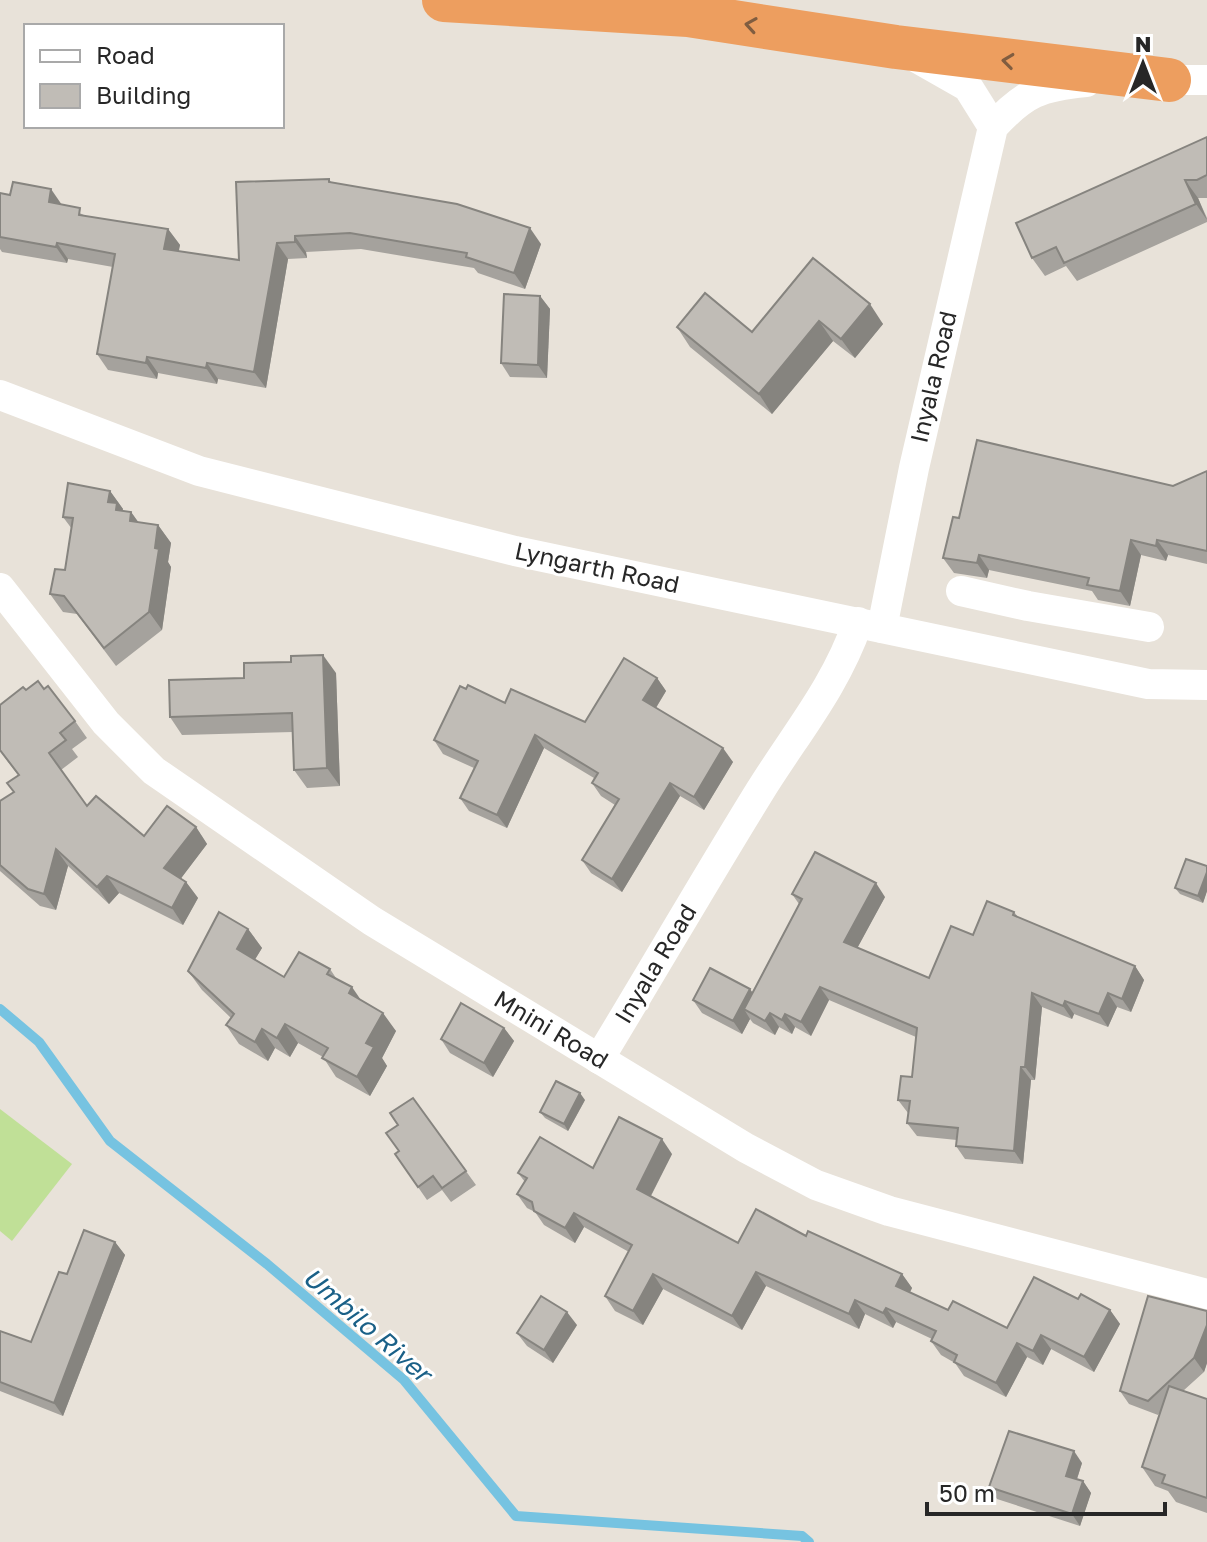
<svg xmlns="http://www.w3.org/2000/svg" width="1207" height="1542" font-family="'Golos Text',sans-serif">
  <style>
    .pitch { fill: #c0e097 }
    .lines { fill: none; stroke-linecap: round; stroke-linejoin: round }
    .stream { stroke: #76c3e1; stroke-width: 10 }
    .minor { stroke: #fff; stroke-width: 30 }
    .motorway { stroke: #ed9e5f; stroke-width: 44 }
    .wall { fill: #a5a29d }
    .shaded-wall { fill: #86847f }
    .building { fill: #c0bcb6; stroke: #86847f; stroke-width: 2 }
    .oneway { stroke: #805d40 }
    .labels { text-anchor: middle; stroke-width: 6; stroke-linejoin: round; paint-order: stroke }
    .street-label { font-size: 24px; fill: #272727; stroke: #fff }
    .water-label { font-size: 26px; font-style: italic; fill: #1a6087; stroke: #fff }
  </style>
  <rect width="100%" height="100%" fill="#e8e2d9"/>
  <polygon class="pitch" points="0,1109 72,1164 12,1241 0,1231"/>
  <g class="lines">
    <polyline class="stream" points="0,1009 39,1042 110,1141 267,1264 404,1380 516,1516 802,1536 809,1542"/>
    <g class="minor">
      <polyline points="917,58 968,87 993,127"/>
      <polyline points="1150,80 1207,80"/>
      <polyline points="0,395 199,471 515,551 1148,684 1207,685"/>
      <polyline points="0,588 106,723 154,771 372,921 746,1148 816,1185 889,1211 1207,1294"/>
      <polyline points="961,591 1028,606 1149,627"/>
      <path d="M882,628L914,468L993,127C1024,93 1041,86 1086,82"/>
      <path d="M599,1059C653,970 705,880 760,791C796,733 835,688 858,622"/>
    </g>
    <polyline class="motorway" points="444,0 688,15 896,47 1169,80"/>
  </g>
  <g class="wall">
    <polygon points="1207,137 1207,198 1198,198 1207,218 1207,222 1077,281 1066,266 1045,276 1032,258"/>
    <polygon points="329,179 331,182 541,244 525,289 478,273 474,268 361,249 306,252 307,258 288,259 266,388 218,379 217,384 158,373 157,379 108,370 97,354 113,267 68,259 67,263 2,252 0,249 0,193 62,205 86,216 168,229 180,245 178,251 239,260"/>
    <polygon points="813,258 883,324 855,358 833,341 772,414 690,347 677,327 752,332"/>
    <polygon points="540,296 550,309 547,378 510,377 501,363"/>
    <polygon points="1207,471 1207,564 1168,555 1166,561 1141,555 1130,606 1098,600 1092,591 989,570 987,578 954,573 943,558 959,518 1173,486"/>
    <polygon points="110,491 123,509 122,511 131,512 138,522 158,525 171,543 168,562 171,567 162,630 116,666 77,614 63,612 50,594 65,570 72,529 63,517"/>
    <polygon points="336,673 340,786 307,788 294,770 293,732 182,735 170,717 244,678"/>
    <polygon points="657,678 666,691 656,708 733,762 704,810 680,796 622,892 591,873 582,860 615,805 601,796 592,783 594,778 544,748 507,828 469,811 460,798 474,768 443,754 434,740 466,689 505,703 585,722"/>
    <polygon points="44,689 75,721 87,738 72,749 78,757 61,770 87,806 144,836 196,827 207,844 181,878 186,882 198,898 183,925 119,893 109,904 68,866 56,910 40,906 0,871 0,801 14,793 18,775 0,751 0,705 26,690"/>
    <polygon points="1207,866 1207,891 1203,903 1180,894 1175,888"/>
    <polygon points="792,894 885,897 857,948 929,978 973,935 1014,912 1018,917 1135,966 1144,980 1131,1012 1117,1007 1108,1027 1074,1014 1072,1019 1042,1007 1035,1080 1031,1080 1023,1164 965,1159 956,1146 957,1140 917,1136 907,1123 908,1113 898,1100 912,1077 916,1037 829,1000 811,1036 795,1027 792,1034 779,1027 775,1035 753,1023 750,1019 742,1034 702,1013 693,1000 750,989 752,993 799,904"/>
    <polygon points="248,929 262,948 255,959 284,977 330,969 336,978 396,1031 382,1058 387,1066 370,1096 336,1077 323,1057 298,1043 290,1057 275,1048 268,1061 239,1044 226,1025 231,1018 202,990 188,971"/>
    <polygon points="504,1028 514,1041 493,1077 450,1053 441,1039"/>
    <polygon points="413,1098 476,1185 451,1202 442,1190 427,1200 395,1154 399,1151 398,1125"/>
    <polygon points="585,1100 568,1131 545,1118 540,1112"/>
    <polygon points="672,1154 651,1196 738,1243 806,1236 902,1274 912,1288 910,1292 948,1310 1007,1328 1078,1299 1110,1310 1120,1324 1094,1372 1051,1349 1043,1365 1027,1357 1006,1397 964,1376 955,1363 941,1355 931,1341 932,1339 896,1322 893,1328 865,1314 859,1329 766,1286 742,1330 663,1289 643,1325 615,1311 605,1296 629,1252 584,1227 575,1243 544,1225 535,1212 527,1208 517,1194 525,1182 518,1173 593,1168"/>
    <polygon points="115,1242 125,1255 63,1416 0,1391 0,1331 31,1342 67,1274"/>
    <polygon points="1207,1311 1207,1363 1204,1372 1183,1391 1207,1399 1207,1513 1176,1502 1168,1491 1155,1486 1142,1467 1160,1412 1158,1415 1129,1404 1120,1391"/>
    <polygon points="577,1325 553,1363 527,1346 517,1333"/>
    <polygon points="1082,1463 1077,1479 1083,1481 1091,1493 1080,1526 997,1499 989,1487"/>
  </g>
  <g class="shaded-wall">
    <polygon points="1185,180 1198,198 1207,220 1196,204"/>
    <polygon points="51,189 62,205 49,202"/>
    <polygon points="530,228 541,244 525,289 514,273"/>
    <polygon points="168,229 180,245 176,266 164,249"/>
    <polygon points="295,236 306,252 307,258 295,242"/>
    <polygon points="57,243 68,259 67,263 56,247"/>
    <polygon points="277,243 288,259 266,388 254,372"/>
    <polygon points="540,296 550,309 547,378 538,365"/>
    <polygon points="870,304 883,324 855,358 841,339"/>
    <polygon points="819,321 833,341 772,414 759,394"/>
    <polygon points="147,357 158,373 157,379 146,363"/>
    <polygon points="207,363 218,379 217,384 206,368"/>
    <polygon points="110,491 123,509 122,512 129,522 108,502"/>
    <polygon points="131,512 144,530 130,521"/>
    <polygon points="158,525 171,543 168,562 171,567 162,630 149,612 155,548"/>
    <polygon points="1131,540 1141,555 1130,606 1120,591"/>
    <polygon points="1157,540 1168,555 1166,561 1156,546"/>
    <polygon points="979,555 989,570 987,578 977,563"/>
    <polygon points="323,655 336,673 340,786 327,768"/>
    <polygon points="657,678 666,691 652,714 643,700"/>
    <polygon points="535,735 544,748 507,828 497,815"/>
    <polygon points="723,748 733,762 704,810 694,797"/>
    <polygon points="670,783 680,796 622,892 612,879"/>
    <polygon points="196,827 207,844 176,885 164,868"/>
    <polygon points="56,849 68,866 56,910 44,894"/>
    <polygon points="1207,872 1207,891 1203,903 1198,896"/>
    <polygon points="107,876 119,893 109,904 97,887"/>
    <polygon points="186,882 198,898 183,925 172,908"/>
    <polygon points="876,883 885,897 853,956 844,942"/>
    <polygon points="248,929 262,948 250,968 237,949"/>
    <polygon points="1135,966 1144,980 1131,1012 1122,999"/>
    <polygon points="352,987 365,1006 349,993"/>
    <polygon points="820,987 829,1000 811,1036 801,1022"/>
    <polygon points="750,989 759,1002 744,1009 750,1019 742,1034 733,1021"/>
    <polygon points="1032,993 1042,1007 1035,1080 1025,1067"/>
    <polygon points="1108,993 1117,1007 1108,1027 1099,1014"/>
    <polygon points="1065,1001 1074,1014 1072,1019 1063,1006"/>
    <polygon points="383,1013 396,1031 382,1058 387,1066 370,1096 357,1077 366,1043"/>
    <polygon points="770,1013 779,1027 775,1035 765,1021"/>
    <polygon points="785,1014 795,1027 792,1034 782,1020"/>
    <polygon points="285,1024 298,1043 290,1057 277,1038"/>
    <polygon points="504,1028 514,1041 493,1077 484,1063"/>
    <polygon points="262,1029 275,1048 268,1061 255,1042"/>
    <polygon points="1021,1067 1031,1080 1023,1164 1014,1151"/>
    <polygon points="580,1093 585,1100 568,1131 564,1124"/>
    <polygon points="662,1139 672,1154 647,1203 637,1189"/>
    <polygon points="574,1213 584,1227 575,1243 565,1228"/>
    <polygon points="115,1242 125,1255 63,1416 54,1403"/>
    <polygon points="756,1272 766,1286 742,1330 732,1316"/>
    <polygon points="653,1274 663,1289 643,1325 633,1311"/>
    <polygon points="902,1274 912,1288 906,1300 896,1286"/>
    <polygon points="855,1300 865,1314 859,1329 849,1314"/>
    <polygon points="886,1308 896,1322 893,1328 883,1313"/>
    <polygon points="1110,1310 1120,1324 1094,1372 1084,1357"/>
    <polygon points="567,1312 577,1325 553,1363 544,1350"/>
    <polygon points="1207,1325 1207,1363 1204,1372 1194,1358"/>
    <polygon points="1041,1335 1051,1349 1043,1365 1033,1351"/>
    <polygon points="1017,1343 1027,1357 1006,1397 996,1383"/>
    <polygon points="1074,1451 1082,1463 1074,1488 1066,1476"/>
    <polygon points="1083,1481 1091,1493 1080,1526 1072,1514"/>
  </g>
  <g class="building">
    <polygon points="1207,137 1207,175 1197,180 1185,180 1196,204 1064,263 1056,247 1032,258 1016,223"/>
    <polygon points="329,179 329,182 457,204 530,228 514,273 466,257 467,253 350,233 295,236 295,242 277,243 254,372 207,363 206,368 147,357 146,363 97,354 115,254 57,243 56,247 0,237 0,193 10,195 13,182 51,189 49,202 80,208 79,215 168,229 164,249 239,260 236,182"/>
    <polygon points="813,258 870,304 841,339 819,321 759,394 677,327 705,293 752,332"/>
    <polygon points="504,294 540,296 538,365 501,363"/>
    <polygon points="977,440 1173,486 1207,471 1207,551 1157,540 1156,546 1131,540 1120,591 1087,585 1089,578 979,555 977,563 943,558 953,517 959,518"/>
    <polygon points="68,483 110,491 108,502 117,503 116,510 131,512 130,521 158,525 155,548 159,549 149,612 104,648 64,596 50,594 55,569 65,570 73,518 63,517"/>
    <polygon points="323,655 327,768 294,770 292,713 170,717 169,680 244,678 244,663 291,662 291,656"/>
    <polygon points="624,658 657,678 643,700 723,748 694,797 670,783 612,879 582,860 619,799 592,783 598,773 535,735 497,815 460,798 478,761 434,740 460,686 466,689 468,685 505,703 511,689 585,722"/>
    <polygon points="38,681 44,689 48,686 75,721 60,733 66,740 49,753 87,806 96,796 144,836 167,806 196,827 164,868 186,882 172,908 107,876 97,887 56,849 44,894 28,889 0,865 0,801 14,792 7,783 19,775 0,750 0,705 23,687 26,690"/>
    <polygon points="815,852 876,883 844,942 929,978 951,926 973,935 987,901 1014,912 1013,915 1135,966 1122,999 1108,993 1099,1014 1065,1001 1063,1006 1032,993 1025,1067 1021,1067 1014,1151 956,1146 958,1128 907,1123 910,1101 898,1100 901,1076 912,1077 917,1028 820,987 801,1022 785,1014 782,1020 770,1013 765,1021 744,1009 802,899 792,894"/>
    <polygon points="1186,859 1207,866 1207,872 1198,896 1175,888"/>
    <polygon points="219,912 248,929 237,949 284,977 299,952 330,969 327,974 352,987 349,993 383,1013 366,1043 374,1047 357,1077 322,1058 328,1048 285,1024 277,1038 262,1029 255,1042 226,1025 234,1014 188,971"/>
    <polygon points="710,968 750,989 733,1021 693,1000"/>
    <polygon points="461,1003 504,1028 484,1063 441,1039"/>
    <polygon points="556,1081 580,1093 564,1124 540,1112"/>
    <polygon points="413,1098 466,1171 442,1188 433,1176 418,1187 395,1154 399,1151 386,1133 398,1125 390,1113"/>
    <polygon points="619,1117 662,1139 637,1189 738,1243 756,1209 806,1236 808,1231 902,1274 896,1286 948,1310 953,1301 1007,1328 1034,1277 1078,1299 1081,1294 1110,1310 1084,1357 1041,1335 1033,1351 1017,1343 996,1383 954,1362 957,1355 931,1341 936,1331 886,1308 883,1313 855,1300 849,1314 756,1272 732,1316 653,1274 633,1311 605,1296 632,1245 574,1213 565,1228 534,1211 532,1202 517,1194 527,1178 518,1173 540,1137 593,1168"/>
    <polygon points="84,1230 115,1242 54,1403 0,1382 0,1331 31,1342 59,1272 67,1274"/>
    <polygon points="541,1296 567,1312 544,1350 517,1333"/>
    <polygon points="1148,1296 1207,1311 1207,1325 1194,1358 1148,1401 1120,1391"/>
    <polygon points="1169,1386 1207,1399 1207,1498 1162,1483 1165,1475 1142,1467"/>
    <polygon points="1009,1431 1074,1451 1066,1476 1083,1481 1072,1514 989,1487"/>
  </g>
  <defs><path id="oneway-chevron" d="M-2-3.5L2.5 0L-2 3.5" fill="none" stroke-width="1.6" stroke-linecap="round" stroke-linejoin="round" transform="scale(2)"/></defs>
  <g class="oneway">
    <use href="#oneway-chevron" transform="translate(751 25) rotate(-171)"/>
    <use href="#oneway-chevron" transform="translate(1008 61) rotate(-173)"/>
  </g>
  <g class="labels">
    <g class="street-label">
      <text transform="translate(934 377) rotate(-77)" y="8">Inyala Road</text>
      <text transform="translate(597 568) rotate(12)" y="8">Lyngarth Road</text>
      <text transform="translate(656 964) rotate(-59)" y="8">Inyala Road</text>
      <text transform="translate(551 1030) rotate(31)" y="8">Mnini Road</text>
    </g>
    <g class="water-label">
      <text transform="translate(367 1325) rotate(41)" y="9">Umbilo River</text>
    </g>
  </g>
  <rect x="24" y="24" width="260" height="104" fill="#ffffff" stroke="#a9a9a9" stroke-width="2"/>
  <rect x="40" y="50" width="40" height="12" fill="#ffffff" stroke="#a9a9a9" stroke-width="2"/>
  <text x="96" y="64" font-size="24" fill="#272727">Road</text>
  <rect x="40" y="84" width="40" height="24" fill="#c0bcb6" stroke="#a9a9a9" stroke-width="2"/>
  <text x="96" y="104" font-size="24" fill="#272727">Building</text>
  <g transform="translate(1143 64)" stroke="#ffffff" stroke-width="6" paint-order="stroke">
  <path d="M0-6L14 30L0 20L-14 30Z" fill="#272727"/>
  <text y="-12" font-size="22" font-weight="bold" text-anchor="middle" fill="#272727">N</text>
  </g>
  <path d="M927 1502v12h238v-12" fill="none" stroke="#272727" stroke-width="4"/>
  <text x="939" y="1502" font-size="24" fill="#272727" stroke="#ffffff" stroke-width="6" paint-order="stroke">50 m</text>
</svg>
